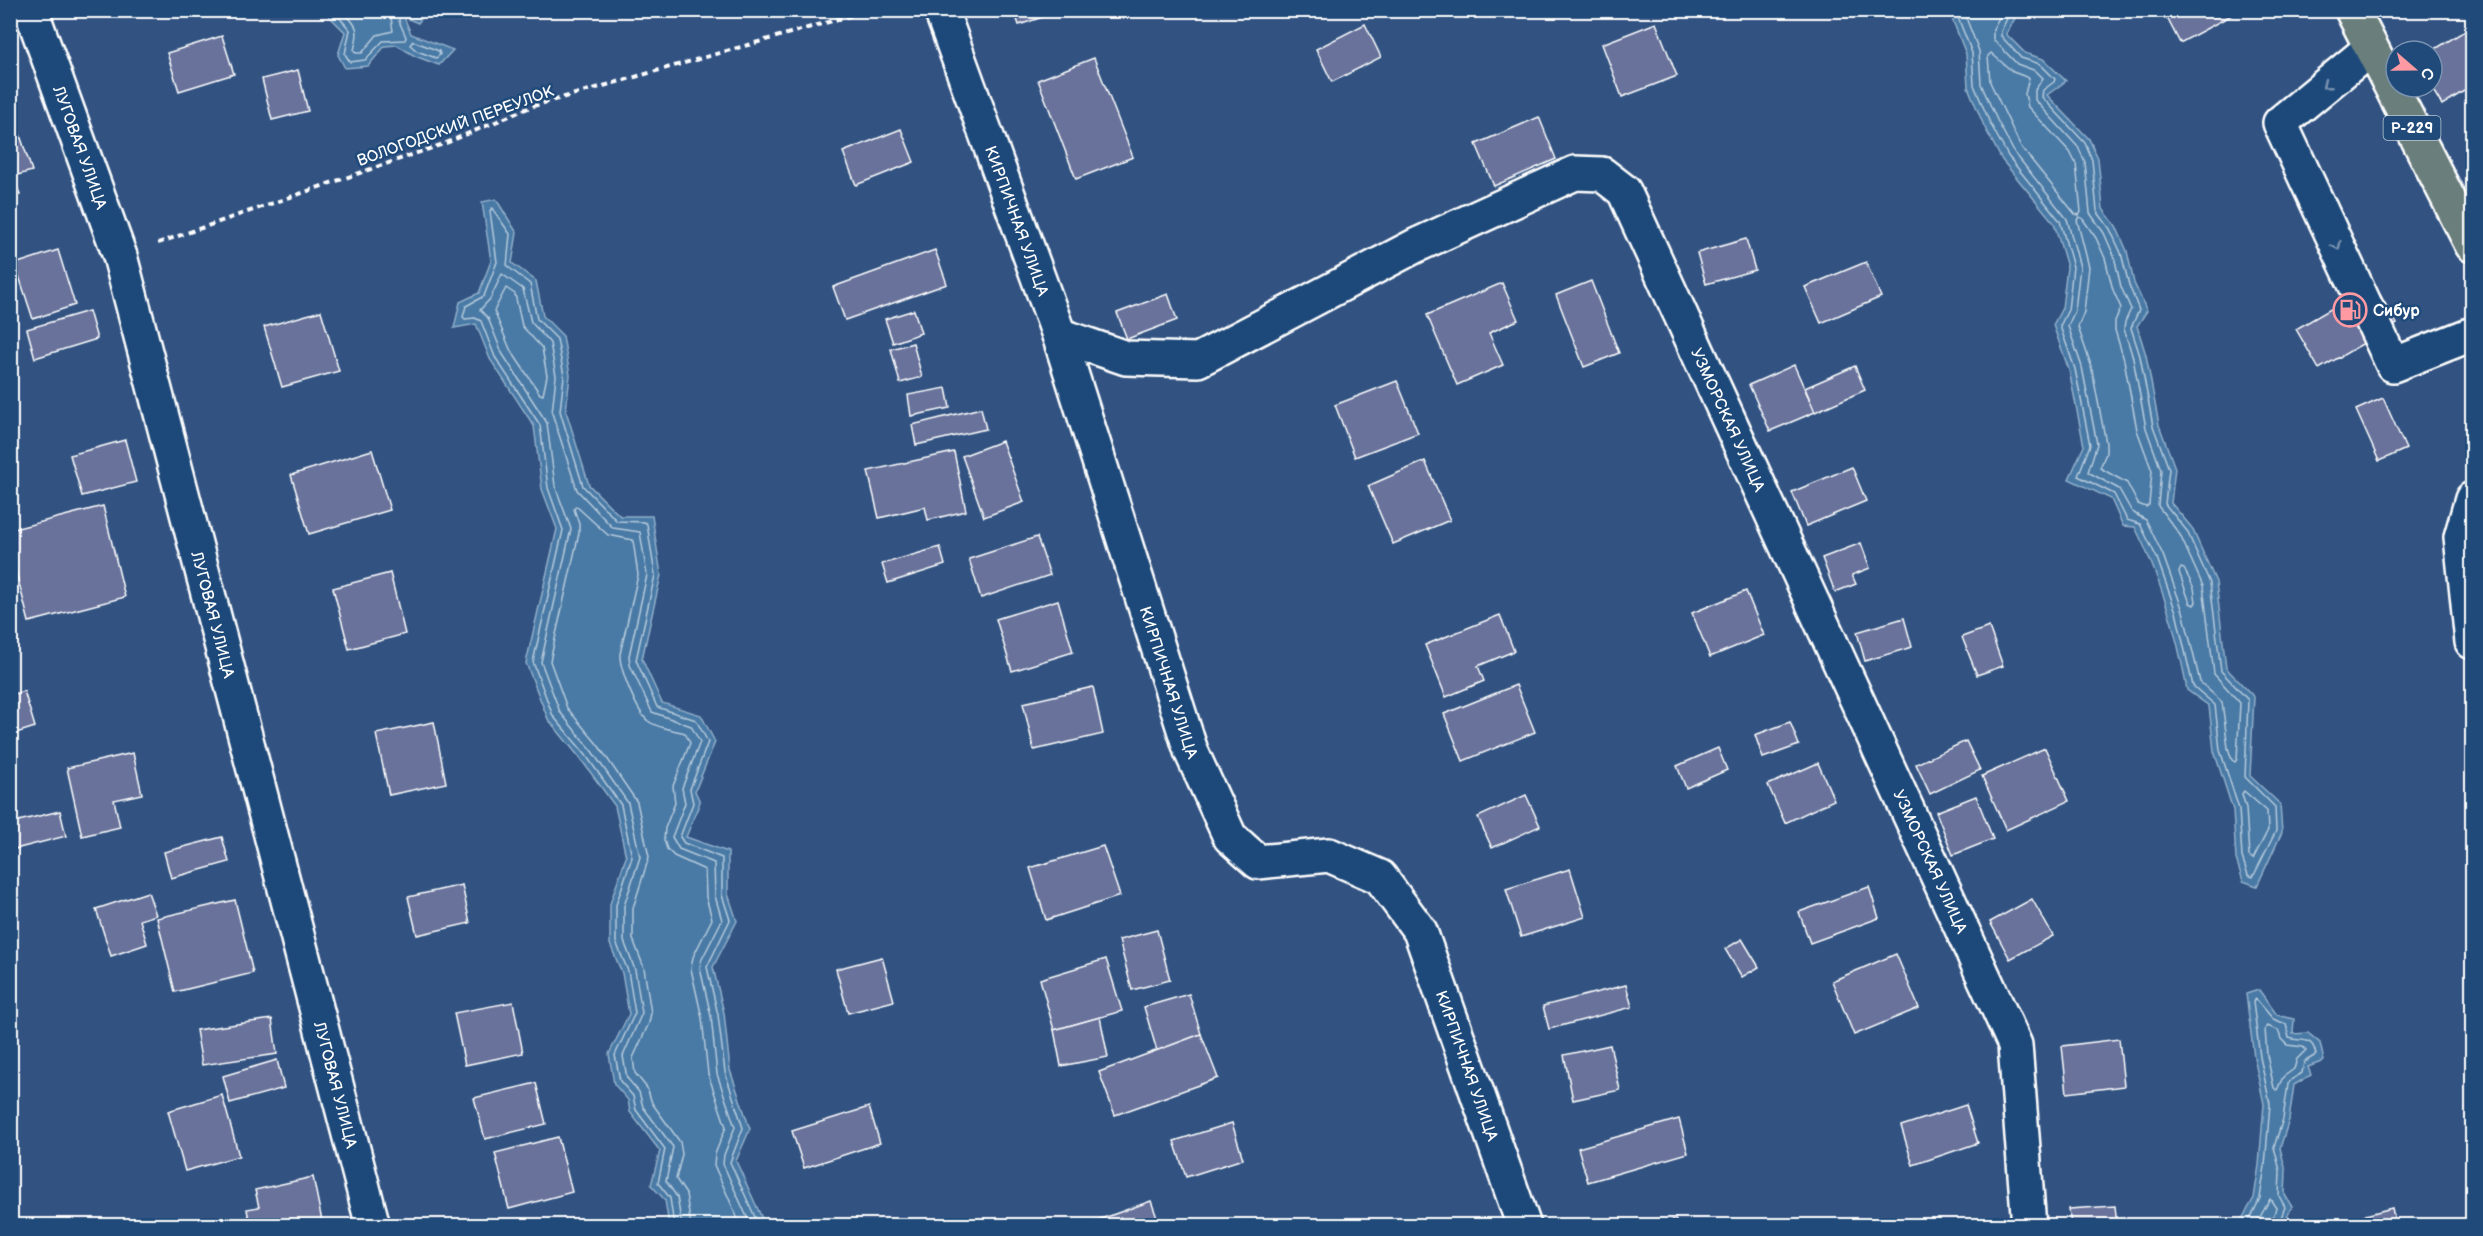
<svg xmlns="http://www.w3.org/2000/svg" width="2483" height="1236" font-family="'Balsamiq Sans',sans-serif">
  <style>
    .water { fill: #497aa6; stroke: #92afca; stroke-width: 1.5 }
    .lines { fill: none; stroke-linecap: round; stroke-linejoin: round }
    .shore { stroke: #b6cadb; stroke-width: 1.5 }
    .building { fill: #67729b; stroke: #fff; stroke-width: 1.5 }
    .minor-casing { stroke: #fff; stroke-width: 38 }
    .major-casing { stroke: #fff; stroke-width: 38 }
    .path { stroke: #fff; stroke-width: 4; stroke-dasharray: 6 4.5; stroke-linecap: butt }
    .minor { stroke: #1f4a7a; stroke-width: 33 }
    .major { stroke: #6b7f7c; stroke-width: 33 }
    .oneway { stroke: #7992af }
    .labels { text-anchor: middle; stroke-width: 5; stroke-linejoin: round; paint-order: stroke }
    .shield { fill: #1f4a7a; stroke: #bcc9d7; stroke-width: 1.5 }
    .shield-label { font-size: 15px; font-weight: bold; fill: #fff }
    .street-label { font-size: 16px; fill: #fff; stroke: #1f4a7a }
    .poi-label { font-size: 16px; font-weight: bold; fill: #fff; stroke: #1f4a7a; text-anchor: start }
  </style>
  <rect width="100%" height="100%" fill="#325382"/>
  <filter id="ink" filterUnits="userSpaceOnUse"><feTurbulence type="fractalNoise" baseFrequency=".0167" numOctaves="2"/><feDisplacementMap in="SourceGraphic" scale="12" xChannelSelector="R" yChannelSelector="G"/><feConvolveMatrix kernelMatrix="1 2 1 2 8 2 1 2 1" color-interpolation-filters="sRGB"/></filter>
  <g filter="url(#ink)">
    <g class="water">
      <polygon points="326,11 444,11 440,19 427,11 418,23 404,17 411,34 453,50 439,65 415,56 397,45 385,46 368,66 345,68 338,55 345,32 328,15"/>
      <path d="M1949,11H2016L2017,15L2006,34L2025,53L2043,59L2066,81L2047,95L2089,139L2098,158L2103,209L2116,226L2127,251L2134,283L2147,311L2137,326L2146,355L2159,425L2175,468L2171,503L2192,528L2216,582L2226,668L2254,697L2250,776L2280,804L2282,832L2257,886L2243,881L2236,859L2233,810L2214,751L2209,706L2187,690C2177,633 2161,579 2135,527L2123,526L2111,499L2069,479L2084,446L2069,370L2053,325L2062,308L2067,267L2054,223L2002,160L1984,126L1968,87L1966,54Z"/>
      <polygon points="496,199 517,233 512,263 536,281 543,316 563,336 570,375 566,411 589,485 620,516 652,516 661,575 642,659 662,703 701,715 715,742 695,791 700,802 686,837 728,852 728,894 737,921 713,967 724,1013 730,1070 750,1129 736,1161 765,1225 669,1225 665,1200 651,1185 660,1151 630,1112 628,1100 614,1084 609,1054 629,1014 622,973 610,944 610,904 626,857 615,806 580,758 548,719 526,663 557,529 542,489 534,426 490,359 476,324 454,328 460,302 479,293 491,261 482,202"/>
      <polygon points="2259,990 2277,1015 2294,1019 2293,1034 2308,1033 2320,1043 2324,1061 2308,1067 2311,1075 2294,1085 2289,1120 2280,1148 2286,1171 2285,1195 2292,1207 2283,1225 2241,1225 2242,1219 2254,1198 2259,1165 2264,1104 2254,1057 2246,994"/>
    </g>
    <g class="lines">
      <g class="shore">
        <polyline points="333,10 350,30 345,54 350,62 365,60 383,41 405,40 406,37 399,21 400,15 406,11 416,15 420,10"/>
        <path d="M342,10C358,27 360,28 354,50L356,53H362L377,35L393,31L391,18L394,10"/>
        <polyline points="1955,10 1972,53 1974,85 1990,123 2008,156 2060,221 2073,267 2068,310 2060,326 2075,369 2090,445 2078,476 2114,494 2127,520 2140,524 2157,558 2176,612 2193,686 2215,705 2220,750 2239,809 2242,857 2248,875 2253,877 2276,831 2275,807 2245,777 2248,700 2221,671 2210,583 2187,531 2165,504 2169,469 2153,426 2140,356 2131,328 2139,310 2129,285 2121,253 2110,229 2097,211 2092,160 2085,143 2042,97 2043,90 2054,82 2055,79 2040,64 2021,58 2001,36 2001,31 2011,10"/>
        <polyline points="1963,10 1979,51 1981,84 1997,120 2014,152 2067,219 2080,267 2075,310 2068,326 2082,367 2097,444 2088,472 2119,489 2132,512 2146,520 2163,555 2183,611 2200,682 2222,702 2228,748 2232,760 2235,762 2237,759 2240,703 2214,674 2203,586 2180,535 2158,506 2161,470 2146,428 2133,358 2124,329 2125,322 2131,309 2121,287 2114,256 2104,233 2090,213 2085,162 2078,147 2035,100 2035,90 2043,78 2036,71 2017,64 1993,39 1993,29 2003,10"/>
        <polygon points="413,41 439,51 440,55 436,58 417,51 410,45"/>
        <polygon points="1991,53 2013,72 2029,78 2025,94 2028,107 2070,152 2076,164 2081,212 2079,215 2075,214 2021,147 1990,82 1988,56"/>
        <polygon points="2079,217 2082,218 2096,238 2105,258 2113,290 2121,308 2115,321 2115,330 2124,360 2137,430 2152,471 2149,505 2146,507 2138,504 2127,483 2100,468 2106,453 2106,443 2091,365 2078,327 2084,312 2089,267 2077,220"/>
        <polygon points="506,288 515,294 522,326 542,348 547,376 543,395 540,394 510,349 494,311"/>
        <polygon points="2181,568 2184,569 2194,588 2196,602 2194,605 2190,603 2179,572"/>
        <polygon points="2244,791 2267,811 2268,830 2253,859 2249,856 2246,808 2242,794"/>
        <polygon points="2267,1026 2278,1030 2281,1039 2287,1045 2303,1047 2306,1050 2297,1059 2294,1069 2283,1077 2277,1090 2274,1088 2267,1055 2265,1029"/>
        <polyline points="674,1226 670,1198 658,1183 665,1149 636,1110 633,1096 620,1081 615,1055 635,1013 628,971 616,942 616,905 632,857 621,805 585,754 553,716 533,662 563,530 548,488 540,425 495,357 481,321 475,318 465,319 463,317 466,306 484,296 497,262 490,211 492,208 510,234 507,266 530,284 537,319 557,339 564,376 560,411 583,486 617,521 644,522 647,524 655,575 636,660 657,707 696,720 708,742 690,789 693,803 680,837 684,843 722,858 722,895 730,920 707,967 718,1015 725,1072 743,1128 730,1162 759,1226"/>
        <polyline points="682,1226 677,1197 666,1181 673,1147 643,1107 639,1092 627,1078 623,1056 642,1013 635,970 624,941 624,906 640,857 628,803 591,750 560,712 541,662 571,529 555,486 547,423 502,353 488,318 480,310 490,299 502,274 523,289 531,322 550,343 556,376 552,413 577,490 613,528 640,532 647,575 629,656 630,665 652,712 691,726 700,742 682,788 685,803 672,837 679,849 714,863 715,896 722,920 701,961 700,968 711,1016 717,1074 735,1127 724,1155 723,1164 751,1226"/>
        <path d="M691,1226L686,1194L676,1179L682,1154L680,1142L652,1103L647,1088L635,1073L633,1058L649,1023L651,1013L644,968L633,939V908L649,857L637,802L598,745L567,708L550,661L579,533V524L574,509L576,506L608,535L633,540L638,575L620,654C619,668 637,712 648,721C657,728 673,730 685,733L690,743L673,786L675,803L665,828L664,840L667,849L674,856L705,870L706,897L712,919L693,957L691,969L702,1018L708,1074L726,1127L715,1154L714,1165L741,1226"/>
        <path d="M2247,1226L2260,1198L2265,1166L2270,1104L2260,1057L2253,1002L2256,999L2273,1019L2286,1024L2289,1038C2303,1043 2312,1035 2316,1055L2304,1062L2302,1073L2291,1080L2288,1084L2283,1119L2274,1147L2280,1171L2279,1196L2285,1207L2278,1226"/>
        <polyline points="2255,1226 2270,1199 2276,1208 2270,1226"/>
      </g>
    </g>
    <g class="building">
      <polygon points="1014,10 1063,10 1019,25"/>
      <polygon points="2163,10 2241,10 2180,43"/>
      <polygon points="1656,23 1677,76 1622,97 1602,44"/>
      <polygon points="1365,24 1381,57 1332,82 1316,49"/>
      <polygon points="2471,27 2472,86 2442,105 2431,87 2432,51"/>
      <polygon points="222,36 234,74 179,91 167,53"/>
      <polygon points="1094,58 1133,157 1076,179 1038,80"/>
      <polygon points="298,70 308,111 272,120 262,79"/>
      <polygon points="10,104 17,122 10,125"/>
      <polygon points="1539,117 1556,159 1494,186 1476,144"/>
      <polygon points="901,129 914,162 856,185 843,152"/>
      <polygon points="20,135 32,171 14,176 20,195 10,198 10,138"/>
      <polygon points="1746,239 1755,270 1706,284 1697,253"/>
      <polygon points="58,250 75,305 33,319 15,264"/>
      <polygon points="935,250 947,284 845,320 833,287"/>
      <polygon points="1866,262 1881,297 1821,323 1805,287"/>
      <polygon points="1591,281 1619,353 1584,367 1556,295"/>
      <polygon points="1502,283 1518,320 1489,333 1503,365 1457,385 1427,315"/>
      <polygon points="2374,284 2397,324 2319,369 2296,329"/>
      <polygon points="1168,294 1177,320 1127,339 1117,313"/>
      <polygon points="914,310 921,333 893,343 885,319"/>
      <polygon points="89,311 97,339 35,358 27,329"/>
      <polygon points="321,311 339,371 282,387 264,327"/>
      <polygon points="913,343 922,377 900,383 891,349"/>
      <polygon points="1794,365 1815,412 1770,431 1749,385"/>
      <polygon points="1855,366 1865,390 1815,412 1805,388"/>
      <polygon points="1397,381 1418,433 1355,457 1335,405"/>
      <polygon points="946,388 950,408 911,416 908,395"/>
      <polygon points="2383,398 2406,449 2379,461 2356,410"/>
      <polygon points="981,408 986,429 916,445 912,425"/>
      <polygon points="125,440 136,482 82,496 70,455"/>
      <polygon points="1002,441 1024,502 984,517 962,456"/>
      <polygon points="372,450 390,510 309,534 291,475"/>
      <polygon points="954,452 966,511 928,520 925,507 879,518 868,471"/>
      <polygon points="1425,461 1450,520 1393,544 1368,486"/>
      <polygon points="1852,467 1866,501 1806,526 1792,492"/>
      <polygon points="103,506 125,597 29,622 10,548 10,530"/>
      <polygon points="1037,537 1050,575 981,598 969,559"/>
      <polygon points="1861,543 1870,568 1852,575 1856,584 1835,592 1822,558"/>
      <polygon points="940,547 945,565 888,583 882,564"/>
      <polygon points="390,573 405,634 349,649 333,588"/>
      <polygon points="1746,591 1764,635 1710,657 1692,613"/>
      <polygon points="1058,600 1073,652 1012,671 996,619"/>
      <polygon points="1500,615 1514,651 1478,666 1484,681 1446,697 1425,645"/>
      <polygon points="1904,618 1912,647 1865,661 1857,632"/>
      <polygon points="1989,627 2003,666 1977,675 1962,637"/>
      <polygon points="1516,685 1535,732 1463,761 1444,714"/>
      <polygon points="1093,687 1103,734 1034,750 1023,703"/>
      <polygon points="24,691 35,727 10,735 10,695"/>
      <polygon points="434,722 446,783 389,795 376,734"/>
      <polygon points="1790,722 1799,745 1763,758 1755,735"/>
      <polygon points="1966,741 1980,770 1930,794 1916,764"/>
      <polygon points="1718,748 1727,770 1686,788 1677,766"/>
      <polygon points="2045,748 2069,801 2006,830 1982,776"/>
      <polygon points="133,753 142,794 114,800 120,827 82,836 67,768"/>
      <polygon points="1818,763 1834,800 1785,823 1768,785"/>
      <polygon points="1526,795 1540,826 1492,848 1478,817"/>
      <polygon points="1976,796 1993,839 1953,855 1936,812"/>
      <polygon points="60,811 66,836 15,849 10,823"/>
      <polygon points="222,837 229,862 171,878 164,852"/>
      <polygon points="1103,846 1120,896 1046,920 1030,868"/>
      <polygon points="1570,869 1585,917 1521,937 1506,889"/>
      <polygon points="462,885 470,923 417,935 408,897"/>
      <polygon points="1869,887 1879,918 1810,943 1799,912"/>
      <polygon points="148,892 156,915 140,920 147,944 111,956 96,909"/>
      <polygon points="2032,899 2053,936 2010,959 1990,922"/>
      <polygon points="235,900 253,973 175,992 157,918"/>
      <polygon points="1157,930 1170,980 1132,990 1119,940"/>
      <polygon points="1742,939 1759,967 1742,977 1725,949"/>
      <polygon points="1896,954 1919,1008 1854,1035 1832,981"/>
      <polygon points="882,957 894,1001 848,1013 836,969"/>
      <polygon points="1106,959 1122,1011 1054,1030 1040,979"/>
      <polygon points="1626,985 1632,1007 1549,1029 1543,1006"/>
      <polygon points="1189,994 1201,1034 1157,1051 1144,1007"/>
      <polygon points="513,1002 523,1053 465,1065 454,1013"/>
      <polygon points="1100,1017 1108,1057 1061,1066 1054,1030"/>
      <polygon points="272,1019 277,1054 202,1065 196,1030"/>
      <polygon points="1201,1034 1218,1078 1115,1115 1099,1072"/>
      <polygon points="2119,1039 2124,1086 2067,1093 2062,1046"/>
      <polygon points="1610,1045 1620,1090 1573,1100 1564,1055"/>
      <polygon points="277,1060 284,1088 230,1103 223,1076"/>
      <polygon points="536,1083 546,1124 485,1139 474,1098"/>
      <polygon points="222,1095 239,1156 185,1171 168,1111"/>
      <polygon points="1966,1105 1978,1143 1913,1165 1901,1126"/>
      <polygon points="869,1107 880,1143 804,1168 792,1131"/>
      <polygon points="1679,1119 1688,1153 1588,1182 1578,1148"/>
      <polygon points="1232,1123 1243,1159 1186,1177 1174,1141"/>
      <polygon points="558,1137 572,1192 509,1209 495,1153"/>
      <polygon points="313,1177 323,1226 250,1226 247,1209 259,1207 255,1190"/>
      <polygon points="1151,1201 1160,1226 1088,1226 1087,1224"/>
      <polygon points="2115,1206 2117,1226 2071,1226 2069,1209"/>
      <polygon points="2392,1208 2396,1226 2335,1226 2335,1223"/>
      <polygon points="1675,1219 1678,1226 1660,1226"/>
    </g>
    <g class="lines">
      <g class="minor-casing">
        <g id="minor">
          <path id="s1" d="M31,10L120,256L373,1226"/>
          <path id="s2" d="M941,10L1059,335L1191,751L1230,837L1258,862L1329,855L1380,877L1420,931L1524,1226"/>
          <polyline points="2371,48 2280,123 2393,365 2472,334"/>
          <path id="s3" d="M1059,335L1126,358L1198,360L1415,246L1575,173L1602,174L1624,191L2015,1045L2029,1226"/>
          <polyline points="2472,499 2461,537 2472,642"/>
        </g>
      </g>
      <g class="major-casing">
        <polyline id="major" points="2352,10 2472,245"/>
      </g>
      <polyline class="path" points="158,243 446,143 533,106 871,10"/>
      <use href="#minor" class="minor"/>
      <use href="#major" class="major"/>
    </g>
    <defs><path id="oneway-chevron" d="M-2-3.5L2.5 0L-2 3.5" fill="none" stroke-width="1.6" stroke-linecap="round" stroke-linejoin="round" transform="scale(1.5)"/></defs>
    <g class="oneway">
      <use href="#oneway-chevron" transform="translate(2326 85) rotate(141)"/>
      <use href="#oneway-chevron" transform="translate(2337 246) rotate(65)"/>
    </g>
  </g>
  <defs>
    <g id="fuel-ring" transform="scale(1.725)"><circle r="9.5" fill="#1f4a7a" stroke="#ff9aa2" stroke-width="1.5"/><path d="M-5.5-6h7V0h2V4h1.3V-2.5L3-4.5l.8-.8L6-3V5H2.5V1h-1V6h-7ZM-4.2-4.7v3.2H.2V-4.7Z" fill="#ff9aa2"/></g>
  </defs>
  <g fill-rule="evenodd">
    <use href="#fuel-ring" x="2350" y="310"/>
  </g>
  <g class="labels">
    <rect class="shield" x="2383.5" y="116" width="57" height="24" rx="4.5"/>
    <g class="shield-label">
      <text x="2412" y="133">Р-229</text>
    </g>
    <g class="street-label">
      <text transform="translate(455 125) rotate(-20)" y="6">ВОЛОГОДСКИЙ ПЕРЕУЛОК</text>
      <text dy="6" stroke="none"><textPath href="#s1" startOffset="146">ЛУГОВАЯ УЛИЦА</textPath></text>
      <text dy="6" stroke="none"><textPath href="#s2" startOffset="224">КИРПИЧНАЯ УЛИЦА</textPath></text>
      <text dy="6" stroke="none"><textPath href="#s3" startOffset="870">УЗМОРСКАЯ УЛИЦА</textPath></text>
      <text dy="6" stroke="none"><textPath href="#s1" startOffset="632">ЛУГОВАЯ УЛИЦА</textPath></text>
      <text dy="6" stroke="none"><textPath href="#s2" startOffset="710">КИРПИЧНАЯ УЛИЦА</textPath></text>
      <text dy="6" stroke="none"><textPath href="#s3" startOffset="1356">УЗМОРСКАЯ УЛИЦА</textPath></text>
      <text dy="6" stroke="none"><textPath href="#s2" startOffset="1251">КИРПИЧНАЯ УЛИЦА</textPath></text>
      <text dy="6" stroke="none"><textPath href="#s1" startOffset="1118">ЛУГОВАЯ УЛИЦА</textPath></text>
    </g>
    <g class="poi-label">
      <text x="2373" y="316">Сибур</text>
    </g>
  </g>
  <rect width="2483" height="1236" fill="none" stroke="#1f4a7a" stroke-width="36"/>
  <rect x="18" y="18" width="2447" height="1200" fill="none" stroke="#fff" stroke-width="2" filter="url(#ink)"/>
  <g transform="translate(2414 69) rotate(110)"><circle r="28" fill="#1f4a7a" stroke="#7992af" stroke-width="1.5"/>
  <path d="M0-4.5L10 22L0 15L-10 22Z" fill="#ff9aa2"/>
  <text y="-9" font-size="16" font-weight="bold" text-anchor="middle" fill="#ffffff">С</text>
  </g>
</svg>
